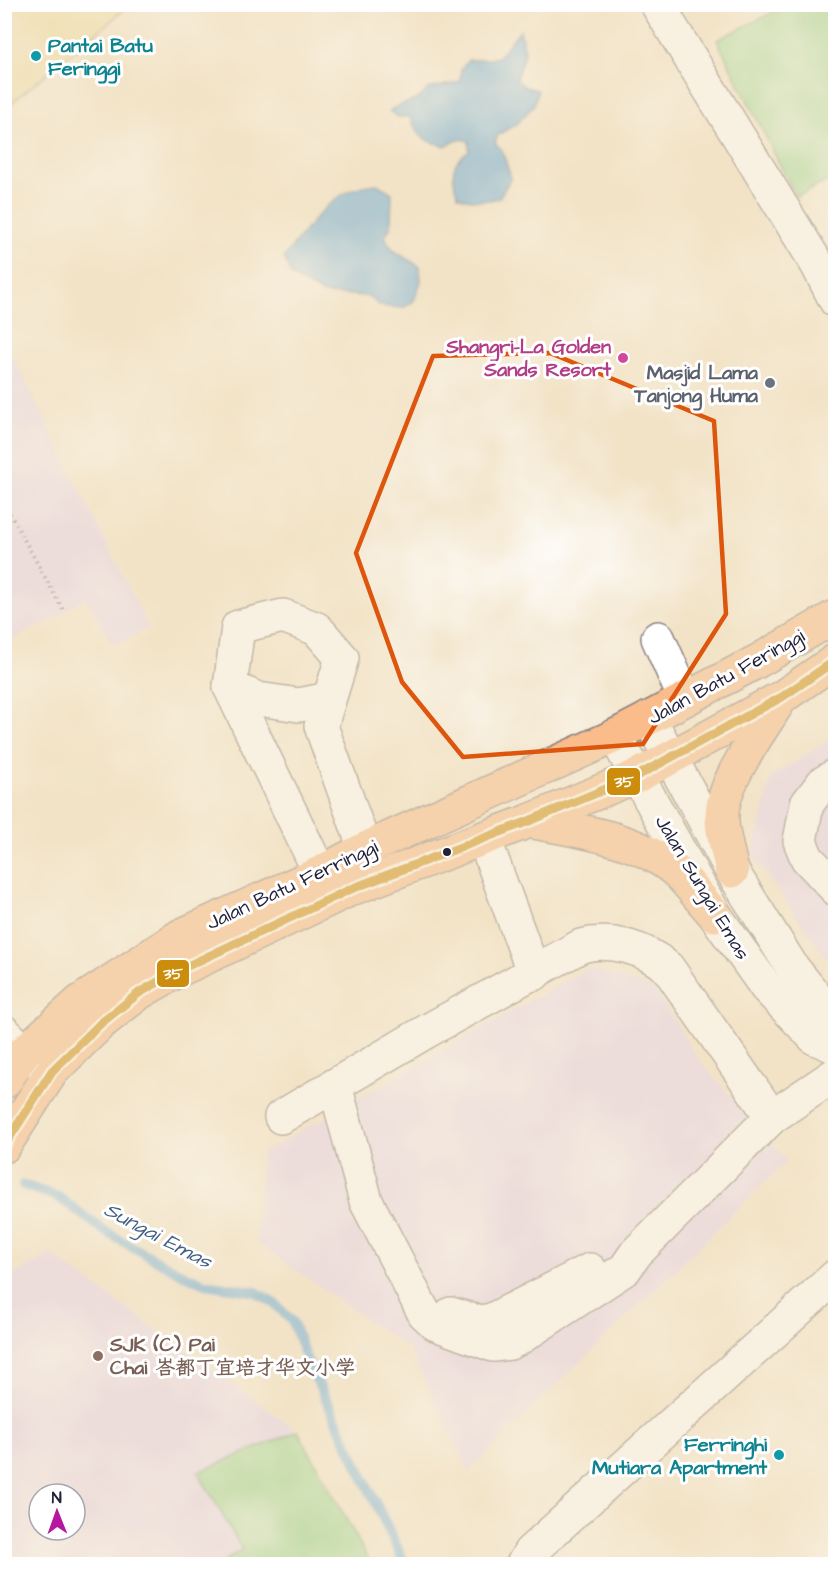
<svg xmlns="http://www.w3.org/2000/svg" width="840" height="1569" font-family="'Architects Daughter','LXGW WenKai TC',sans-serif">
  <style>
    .built { fill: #e5d3f1; fill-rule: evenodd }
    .green { fill: #93d58c; stroke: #5a7c64; stroke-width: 1.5 }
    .sand { fill: #eeda9e; stroke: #887e6c; stroke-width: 1.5 }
    .water { fill: #65a9da; stroke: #44668a; stroke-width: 1.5 }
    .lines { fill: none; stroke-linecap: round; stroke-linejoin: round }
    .stream { stroke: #65a9da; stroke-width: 10 }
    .minor-casing { stroke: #8a8281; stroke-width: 36 }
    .major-casing { stroke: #8a8281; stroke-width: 36 }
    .path { stroke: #8a8281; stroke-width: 4; stroke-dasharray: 1.5 4.5; stroke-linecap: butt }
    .minor { stroke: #fff; stroke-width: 33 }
    .major { stroke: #f9bc8a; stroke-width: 33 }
    .bus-1-casing { stroke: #fff; stroke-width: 14 }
    .bus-1 { stroke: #cc8c0c; stroke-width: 9 }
    .marked { fill: none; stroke: #de560e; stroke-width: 4.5; stroke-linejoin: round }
    .culture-dot { fill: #0f9aa8; stroke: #fff; stroke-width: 2 }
    .hotel-dot { fill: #d1479c; stroke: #fff; stroke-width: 2 }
    .worship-dot { fill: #6b7280; stroke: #fff; stroke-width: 2 }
    .bus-dot { fill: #22223b; stroke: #fff; stroke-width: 2 }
    .education-dot { fill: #8d6e63; stroke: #fff; stroke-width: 2 }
    .labels { text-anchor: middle; stroke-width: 6; stroke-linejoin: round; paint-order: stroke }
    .culture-label { font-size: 20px; font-weight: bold; fill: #0d838f; stroke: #fff; text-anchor: start }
    .hotel-label { font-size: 20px; font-weight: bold; fill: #b23c85; stroke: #fff; text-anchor: end }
    .worship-label { font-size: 20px; font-weight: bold; fill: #5b616d; stroke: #fff; text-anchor: end }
    .street-label { font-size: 20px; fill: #22223b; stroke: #fff }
    .education-label { font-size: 20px; font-weight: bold; fill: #785e54; stroke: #fff; text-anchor: start }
    .water-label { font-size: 21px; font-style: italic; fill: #405f83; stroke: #fff }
    .line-badge { stroke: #fff; stroke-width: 2 }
    .badge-label { font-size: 16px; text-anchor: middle; font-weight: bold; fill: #fff }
  </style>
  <rect width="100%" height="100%" fill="#fff"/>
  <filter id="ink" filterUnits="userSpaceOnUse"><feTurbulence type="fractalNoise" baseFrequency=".0167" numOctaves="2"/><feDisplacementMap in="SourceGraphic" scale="12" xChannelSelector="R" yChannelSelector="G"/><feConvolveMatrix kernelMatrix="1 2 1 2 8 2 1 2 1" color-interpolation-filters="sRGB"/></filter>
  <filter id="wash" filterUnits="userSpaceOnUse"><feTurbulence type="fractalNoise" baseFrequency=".008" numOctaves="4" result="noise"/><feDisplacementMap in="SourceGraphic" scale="24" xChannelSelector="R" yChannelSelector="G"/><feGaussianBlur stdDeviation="1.35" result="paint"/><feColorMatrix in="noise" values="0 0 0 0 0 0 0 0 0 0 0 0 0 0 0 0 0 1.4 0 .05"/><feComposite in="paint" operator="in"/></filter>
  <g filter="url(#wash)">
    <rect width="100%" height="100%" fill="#f2e3c7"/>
    <g class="built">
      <polygon points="5,341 149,628 113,645 86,597 57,616 9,642 5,634"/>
      <polygon points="835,736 835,966 826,957 753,856 771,777"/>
      <polygon points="589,968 654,989 697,1057 787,1161 469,1470 410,1350 256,1242 262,1153"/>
      <path d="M50,1254L298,1431L198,1472L242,1550L219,1564H5L4,1280ZM39,1494H75V1530H39Z"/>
    </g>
    <g class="green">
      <polygon points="789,4 836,5 835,177 796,197 717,40"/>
      <polygon points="298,1431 371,1564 225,1564 224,1562 242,1549 198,1472"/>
    </g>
    <polygon class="sand" points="5,4 130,4 130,5 5,108"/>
    <g class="water">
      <path d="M520,30L525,52L516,79L525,87L538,90L534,105L518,123L498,135L495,143L502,150L511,178L499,198C484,202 472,202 458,196C451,176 450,162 469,151V141L460,139L445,146C423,140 419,138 410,117H398L389,111C403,101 419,104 427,89L460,82L461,70L468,60L490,59L498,57Z"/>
      <path d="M377,184L392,193L391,227L385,235C389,252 406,257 420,267L421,282L414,301L403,308L380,306L368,296L323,294L291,276L284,257C311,225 331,187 377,184Z"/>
    </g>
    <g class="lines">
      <polyline class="stream" points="23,1185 58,1197 106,1232 178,1272 205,1284 256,1292 274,1303 292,1321 307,1360 405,1564"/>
    </g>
  </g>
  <g filter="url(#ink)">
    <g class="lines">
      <g class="minor-casing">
        <g id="minor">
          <polyline points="657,4 817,264 836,301"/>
          <polygon points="283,616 317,629 342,658 321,726 365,849 351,889 320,873 230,687 238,627"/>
          <polyline points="658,638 685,699"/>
          <polyline points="230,687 258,699 299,705 329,699"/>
          <polyline points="649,718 732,871 792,967 836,1022"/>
          <polyline points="615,736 715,915 766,987 815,1038 836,1047"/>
          <polyline points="836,775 823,783 807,804 800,841 807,858 836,889"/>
          <polyline points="484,838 534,974"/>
          <polyline points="4,1032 24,1052 52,1071"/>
          <polyline points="335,1085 366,1201 424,1313 436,1324 493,1345 510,1343 518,1339 625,1269 636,1253 772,1117 836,1074"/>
          <path d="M281,1117L427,1031L581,946C611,938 645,948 668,968L772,1117"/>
          <polyline points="451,1314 479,1322 492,1320 590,1270"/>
          <polyline points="523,1564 530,1552 836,1276"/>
        </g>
      </g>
      <g class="major-casing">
        <g id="major">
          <path d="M529,821C579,831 638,837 678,873C691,886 703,902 715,915"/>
          <path d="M732,871C729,855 721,832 722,816C722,781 761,731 779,701"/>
          <polyline points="4,1082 24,1052 81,1001 180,936 320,873 365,849 615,736 758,661 836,616"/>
          <polyline points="4,1146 52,1071 101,1023 139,993 179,970 351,889 529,821 637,776 782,697 836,660"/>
        </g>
      </g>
      <polyline class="path" points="4,503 63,610"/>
      <use href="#minor" class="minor"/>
      <use href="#major" class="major"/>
      <g class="bus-1-casing">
        <polyline id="bus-1" points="4,1146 52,1071 101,1023 139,993 179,970 351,889 529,821 637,776 782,697 836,660"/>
      </g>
      <use href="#bus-1" class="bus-1"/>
    </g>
  </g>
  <path d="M0 0H840V1569H0ZM550,353L714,421L726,614L643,744L463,757L402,682L356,553L433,356Z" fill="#f2e3c7" fill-opacity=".55" fill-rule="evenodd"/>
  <path class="marked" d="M550,353L714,421L726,614L643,744L463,757L402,682L356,553L433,356Z"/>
  <g class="culture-dot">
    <circle cx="36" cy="56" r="6"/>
    <circle cx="779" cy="1455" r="6"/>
  </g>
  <circle class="hotel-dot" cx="623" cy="358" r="6"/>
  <circle class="worship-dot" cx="770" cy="383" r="6"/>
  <circle class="bus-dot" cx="447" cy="852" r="5"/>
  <circle class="education-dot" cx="98" cy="1356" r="6"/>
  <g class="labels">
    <g class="culture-label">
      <text x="48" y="52">Pantai Batu<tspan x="48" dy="23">Feringgi</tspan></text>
      <text x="767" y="1451" text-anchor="end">Ferringhi<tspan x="767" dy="23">Mutiara Apartment</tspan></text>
    </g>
    <g class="hotel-label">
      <text x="611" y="353">Shangri-La Golden<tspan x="611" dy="23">Sands Resort</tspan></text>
    </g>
    <g class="worship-label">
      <text x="758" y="379">Masjid Lama<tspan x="758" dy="23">Tanjong Huma</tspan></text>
    </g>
    <g class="street-label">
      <text transform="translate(726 676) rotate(-29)" y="7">Jalan Batu Feringgi</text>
      <text transform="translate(292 884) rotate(-25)" y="7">Jalan Batu Ferringgi</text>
      <text transform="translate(703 887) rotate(59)" y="7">Jalan Sungai Emas</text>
    </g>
    <g class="education-label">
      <text x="110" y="1351">SJK (C) Pai<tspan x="110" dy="23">Chai 峇都丁宜培才华文小学</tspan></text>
    </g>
    <g class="water-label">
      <text transform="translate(158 1235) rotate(28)" y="7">Sungai Emas</text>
    </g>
  </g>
  <g class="line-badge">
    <rect x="606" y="767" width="35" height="29" rx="6" fill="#cc8c0c"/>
    <rect x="156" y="959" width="34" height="29" rx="6" fill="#cc8c0c"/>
  </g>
  <g class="badge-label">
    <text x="624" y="787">35</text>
    <text x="173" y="979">35</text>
  </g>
  <rect width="840" height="1569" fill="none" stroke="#fff" stroke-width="24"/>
  <g transform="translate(57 1512) rotate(359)"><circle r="28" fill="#ffffff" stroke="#a7a7b1" stroke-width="1.5"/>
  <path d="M0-4.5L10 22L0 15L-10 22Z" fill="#b5179e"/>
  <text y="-9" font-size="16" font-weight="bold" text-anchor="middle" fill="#22223b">N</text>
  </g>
</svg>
